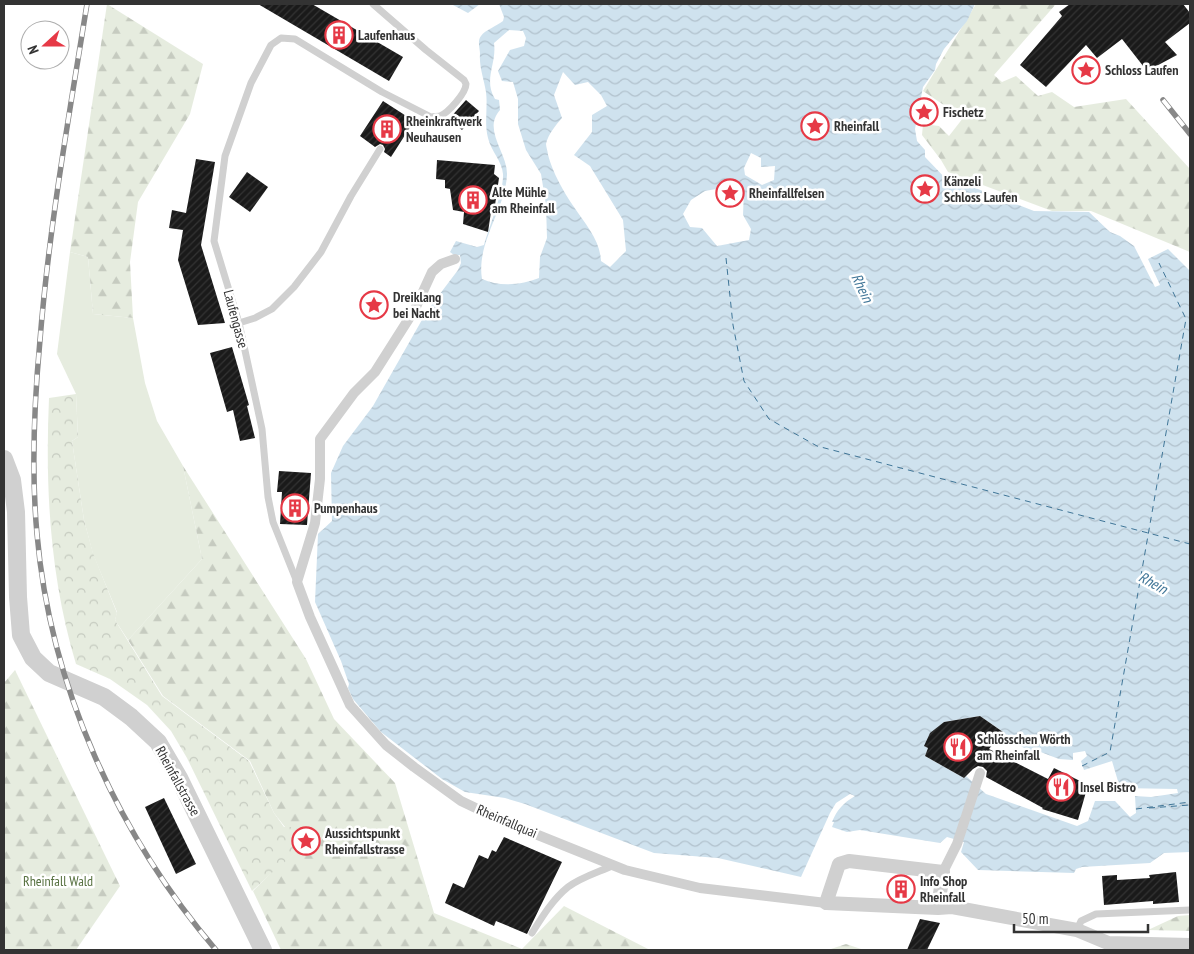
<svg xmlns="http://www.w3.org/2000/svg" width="1194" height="954" font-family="'PT Sans Narrow',sans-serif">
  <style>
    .grass { fill: #e6ecdf }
    .forest { fill: url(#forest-firs) }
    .park { fill: url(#park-crowns) }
    .water { fill: url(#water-waves); fill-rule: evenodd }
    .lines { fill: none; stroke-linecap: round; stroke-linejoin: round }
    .ferry { stroke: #3f7597; stroke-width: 1; stroke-dasharray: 6 5; stroke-linecap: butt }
    .building { fill: url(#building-hatch) }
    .service { stroke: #d0d0d0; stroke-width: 7 }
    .pedestrian { stroke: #d0d0d0; stroke-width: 10 }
    .minor { stroke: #d0d0d0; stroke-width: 14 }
    .tertiary { stroke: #d0d0d0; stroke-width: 18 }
    .rail-casing { stroke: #888; stroke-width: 5.5 }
    .rail { stroke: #fff; stroke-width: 4; stroke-dasharray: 11; stroke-linecap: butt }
    .labels { text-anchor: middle; stroke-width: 5; stroke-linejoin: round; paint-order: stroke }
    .poi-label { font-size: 14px; font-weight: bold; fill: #333; stroke: #fff; text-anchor: start }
    .street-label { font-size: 14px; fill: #333; stroke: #fff }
    .park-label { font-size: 14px; fill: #56703f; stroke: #fff }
    .water-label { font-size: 15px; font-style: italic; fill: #3f7597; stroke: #fff }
  </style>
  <defs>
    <pattern id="forest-firs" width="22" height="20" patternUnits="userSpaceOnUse" patternTransform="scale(1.25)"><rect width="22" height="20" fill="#e6ecdf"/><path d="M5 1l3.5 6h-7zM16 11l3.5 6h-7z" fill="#c6cbc0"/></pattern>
    <pattern id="park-crowns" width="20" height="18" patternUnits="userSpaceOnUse" patternTransform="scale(1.25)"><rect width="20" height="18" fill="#e6ecdf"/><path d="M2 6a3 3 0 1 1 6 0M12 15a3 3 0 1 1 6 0" fill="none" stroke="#c6cbc0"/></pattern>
    <pattern id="water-waves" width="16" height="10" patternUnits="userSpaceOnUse" patternTransform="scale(1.25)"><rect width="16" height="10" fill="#cfe2ee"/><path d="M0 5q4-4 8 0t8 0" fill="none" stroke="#b2c2cd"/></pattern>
    <pattern id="building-hatch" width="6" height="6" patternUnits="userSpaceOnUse" patternTransform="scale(1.25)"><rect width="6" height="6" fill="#1a1a1a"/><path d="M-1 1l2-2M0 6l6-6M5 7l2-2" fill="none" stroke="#333"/></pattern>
  </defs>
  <rect width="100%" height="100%" fill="#fff"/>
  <polygon class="grass" points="70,252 88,257 93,314 133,318 145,383 157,421 183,466 202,559 128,640 115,620 117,612 93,554 84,520 72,441 78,437 76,394 57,354"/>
  <g class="forest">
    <polygon points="107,4 203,64 190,114 138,202 130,262 133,318 93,314 88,257 70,252"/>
    <polygon points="976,4 1056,4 994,75 1002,82 1016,76 1038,96 1052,92 1074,107 1126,99 1190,169 1190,252 1091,211 1052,211 948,172 941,160 922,135 923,124 939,126 949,136 963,118 923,91"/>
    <polygon points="183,466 306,659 334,719 395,783 434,913 522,949 564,906 650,950 281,950 253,891 277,867 309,843 296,827 285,827 274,813 250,761 163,696 128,640 202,559"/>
    <polygon points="15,670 120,886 76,950 4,950 4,683"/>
    <polygon points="1190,915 1190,931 1148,930 1178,916"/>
    <polygon points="846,944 864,950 828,950"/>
  </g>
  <path class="park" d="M76,394L78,437L72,441L84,520L93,553L117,613L115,620L162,696L249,761L274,813L284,827H296L309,843L277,868L252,891L187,758L171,731L147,705L110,679L76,664C50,577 45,489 49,398Z"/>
  <g class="water">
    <polygon points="454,4 480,4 468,13 453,5"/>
    <path d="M499,4H975L967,21L944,49L936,64L935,70L923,87L915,129L917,141L925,150V157L948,181L965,184L1034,211L1089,212L1110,232L1120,236L1134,246L1155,287L1160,285L1148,259L1168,249L1190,271V852L1164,853L1150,863L1082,867L1076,869L1074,873L978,870L961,852L964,842L947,837L940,843L860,830L847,832L832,827L834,822H832C837,810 843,803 855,796L850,794L836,803L830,813L801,877L718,858L654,853L525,804L505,798L465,792L442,779L381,732L353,699L348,688L349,684L341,661L315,602L318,534L332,521L331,473L343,446L373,406L427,311L458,270L461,263L460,255H454L450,252L456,241L477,247L484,245C489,227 504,191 503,174C502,161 491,151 488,138C484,123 488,107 486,92C484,79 479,67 480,54C480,48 477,41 481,36C485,30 497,26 503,21L504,17ZM509,30L523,31L526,38L524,46L510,50L498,71L502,81L513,82L518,99V124L526,150L541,174L546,205L547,238L540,257L539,278C522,285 499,287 482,279C476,243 505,210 507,175C508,153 482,130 500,110L499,100L495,99C483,79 497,64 494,43ZM563,72L575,85L588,82L601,95L607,106L592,115V132L574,155L590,166L623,220L626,251L610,267L601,261C600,239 585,224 574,207C563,191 553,173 548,155C548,152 546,147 546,144C548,134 556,125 562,118L554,95ZM751,153L761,158V167L775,166L774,180L762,185L745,175L744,168ZM733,186L744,190L743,215L751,229L749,240L717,246L702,228L690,227L683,214L691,200L705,191ZM980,716L1002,731L1000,734L1031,752L1038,751L1059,759L1073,760V753L1085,751L1087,756L1081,761L1084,770L1112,761L1120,788L1177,789L1178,793L1151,797L1135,796L1136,813L1130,817L1115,801H1095L1088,821L1077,826L986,794L966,776L964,778L925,756L928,748L925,746L944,722Z"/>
  </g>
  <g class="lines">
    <g class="ferry">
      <polyline points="726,258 733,325 744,381 769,419 817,446 1190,544"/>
      <polyline points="1082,766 1110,752 1186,319 1159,263"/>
      <polyline points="1149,808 1190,805"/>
      <polyline points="1136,809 1190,802"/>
    </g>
  </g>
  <g class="building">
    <polygon points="258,4 312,4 403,57 389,81"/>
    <polygon points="1070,4 1183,4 1190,13 1190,23 1165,42 1177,55 1147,71 1122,39 1097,58 1086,45 1046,87 1020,65 1062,16 1059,12"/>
    <polygon points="466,100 479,111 462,130 449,119"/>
    <polygon points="383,101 414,121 391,157 384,152 385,149 383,145 380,144 375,147 360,136"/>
    <polygon points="196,159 215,162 201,245 225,323 198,325 178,260 183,230 169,228 172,210 186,213"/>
    <polygon points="437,160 495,165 494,174 499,178 494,212 491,212 488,232 463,224 464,212 453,210 450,189 445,188 445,180 436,179"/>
    <polygon points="247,172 268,187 250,212 229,197"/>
    <polygon points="232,347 249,405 247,406 255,438 240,441 233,410 227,412 210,353"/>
    <polygon points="279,471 311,473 307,525 280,524 282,492 277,492"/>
    <polygon points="980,716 1003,732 989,749 1048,779 1054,768 1088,785 1078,820 1042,809 1043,808 986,777 987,771 983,767 978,766 973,769 964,778 925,756 928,748 924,746 930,733 944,722"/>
    <polygon points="164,798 196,864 176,874 145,807"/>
    <polygon points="504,837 562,862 527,934 496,921 494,926 445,903 453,883 464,888 479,855 488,859 492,850 496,852"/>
    <polygon points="1176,872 1179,902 1153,904 1153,901 1104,905 1102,876 1117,875 1117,880 1150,878 1149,875"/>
    <polygon points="920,919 940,923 927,950 907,950"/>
  </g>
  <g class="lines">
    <g class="service">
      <polyline points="239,323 255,318 272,309 294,287 321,252 351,196 380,149"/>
      <path d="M297,582L273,522L268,497L262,429L239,323L214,241L225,156L251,83L271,45L281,38L295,39L382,92L431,117C433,117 438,116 440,116C448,113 466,93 466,84L464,80L426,50L373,4"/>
      <polyline points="1077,930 1081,921 1096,914 1190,910"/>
      <path d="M532,933C542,917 553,899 568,887C581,877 599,872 614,865"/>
    </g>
    <g class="pedestrian">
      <polyline points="455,259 441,264 432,272 415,309 375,372 354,393 320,439 320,479 315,523 297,582 310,617 350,705 386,745 414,767 461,801 503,821 625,870 700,888 826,903"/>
      <polyline points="943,872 957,844 980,773"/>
    </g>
    <polyline class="minor" points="938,908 943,872 849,861 839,864 826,903 938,908 952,907 1077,930 1108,943 1190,945"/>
    <polyline class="tertiary" points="4,459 12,480 16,512 18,597 21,635 33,658 49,673 104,697 131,717 158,742 179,778 263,950"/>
    <g class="rail-casing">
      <g id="rail">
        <path d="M87,4C69,116 49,227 40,340C34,405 31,470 37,534C50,686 118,835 216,950"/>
        <polyline points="1163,100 1190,134"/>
      </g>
    </g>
    <use href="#rail" class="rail"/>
  </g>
  <defs>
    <g id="building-ring" transform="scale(1.4375)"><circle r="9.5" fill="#fff" stroke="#e63946" stroke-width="1.5"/><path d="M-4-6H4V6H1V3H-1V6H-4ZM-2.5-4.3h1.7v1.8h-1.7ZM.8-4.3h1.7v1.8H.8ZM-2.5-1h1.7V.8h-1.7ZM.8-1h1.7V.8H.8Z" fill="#e63946"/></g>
    <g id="sight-ring" transform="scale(1.4375)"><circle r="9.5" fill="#fff" stroke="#e63946" stroke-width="1.5"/><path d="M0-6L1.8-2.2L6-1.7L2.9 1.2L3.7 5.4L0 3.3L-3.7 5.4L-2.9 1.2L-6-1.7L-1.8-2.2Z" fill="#e63946"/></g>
    <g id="restaurant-ring" transform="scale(1.4375)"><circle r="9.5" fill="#fff" stroke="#e63946" stroke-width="1.5"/><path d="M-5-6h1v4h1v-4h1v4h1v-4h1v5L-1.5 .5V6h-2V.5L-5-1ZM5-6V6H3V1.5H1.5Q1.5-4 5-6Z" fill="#e63946"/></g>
  </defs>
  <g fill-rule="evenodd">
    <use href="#building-ring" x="339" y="35"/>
    <use href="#sight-ring" x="1086" y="70"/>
    <use href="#sight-ring" x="924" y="112"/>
    <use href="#sight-ring" x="815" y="126"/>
    <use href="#building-ring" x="387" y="129"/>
    <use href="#sight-ring" x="925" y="189"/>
    <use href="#sight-ring" x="730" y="193"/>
    <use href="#building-ring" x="473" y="200"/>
    <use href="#sight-ring" x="374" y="305"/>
    <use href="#building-ring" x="295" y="508"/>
    <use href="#restaurant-ring" x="958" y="747"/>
    <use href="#restaurant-ring" x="1061" y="787"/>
    <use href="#sight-ring" x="306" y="841"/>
    <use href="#building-ring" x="901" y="889"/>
  </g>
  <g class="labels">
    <g class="poi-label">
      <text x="358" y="40">Laufenhaus</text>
      <text x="1105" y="75">Schloss Laufen</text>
      <text x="943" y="117">Fischetz</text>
      <text x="406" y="126">Rheinkraftwerk<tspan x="406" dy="16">Neuhausen</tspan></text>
      <text x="834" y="131">Rheinfall</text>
      <text x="944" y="186">Känzeli<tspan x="944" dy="16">Schloss Laufen</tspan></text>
      <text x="492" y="197">Alte Mühle<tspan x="492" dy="16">am Rheinfall</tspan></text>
      <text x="749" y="198">Rheinfallfelsen</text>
      <text x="393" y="302">Dreiklang<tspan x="393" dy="16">bei Nacht</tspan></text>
      <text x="314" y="513">Pumpenhaus</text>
      <text x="977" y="744">Schlösschen Wörth<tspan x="977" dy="16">am Rheinfall</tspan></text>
      <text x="1080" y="792">Insel Bistro</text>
      <text x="325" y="838">Aussichtspunkt<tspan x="325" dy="16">Rheinfallstrasse</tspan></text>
      <text x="920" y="886">Info Shop<tspan x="920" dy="16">Rheinfall</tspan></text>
    </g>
    <g class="street-label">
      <text transform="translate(236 319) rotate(75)" y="5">Laufengasse</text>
      <text transform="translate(178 781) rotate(61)" y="5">Rheinfallstrasse</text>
      <text transform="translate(507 821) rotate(23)" y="5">Rheinfallquai</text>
    </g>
    <g class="park-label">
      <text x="58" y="886">Rheinfall Wald</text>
    </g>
    <g class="water-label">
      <text transform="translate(862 288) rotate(64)" y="5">Rhein</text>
      <text transform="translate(1153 583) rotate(29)" y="5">Rhein</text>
    </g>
  </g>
  <rect width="1194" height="954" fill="none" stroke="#333333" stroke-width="10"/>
  <g transform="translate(45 45) rotate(249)"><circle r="24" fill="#ffffff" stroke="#adadad"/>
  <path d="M0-4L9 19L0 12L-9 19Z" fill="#e63946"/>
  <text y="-8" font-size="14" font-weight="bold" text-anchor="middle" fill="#333333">N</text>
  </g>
  <path d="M1014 924v8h134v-8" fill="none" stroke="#333333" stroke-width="2.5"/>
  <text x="1022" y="924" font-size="15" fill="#333333" stroke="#ffffff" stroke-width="4" paint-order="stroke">50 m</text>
</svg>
